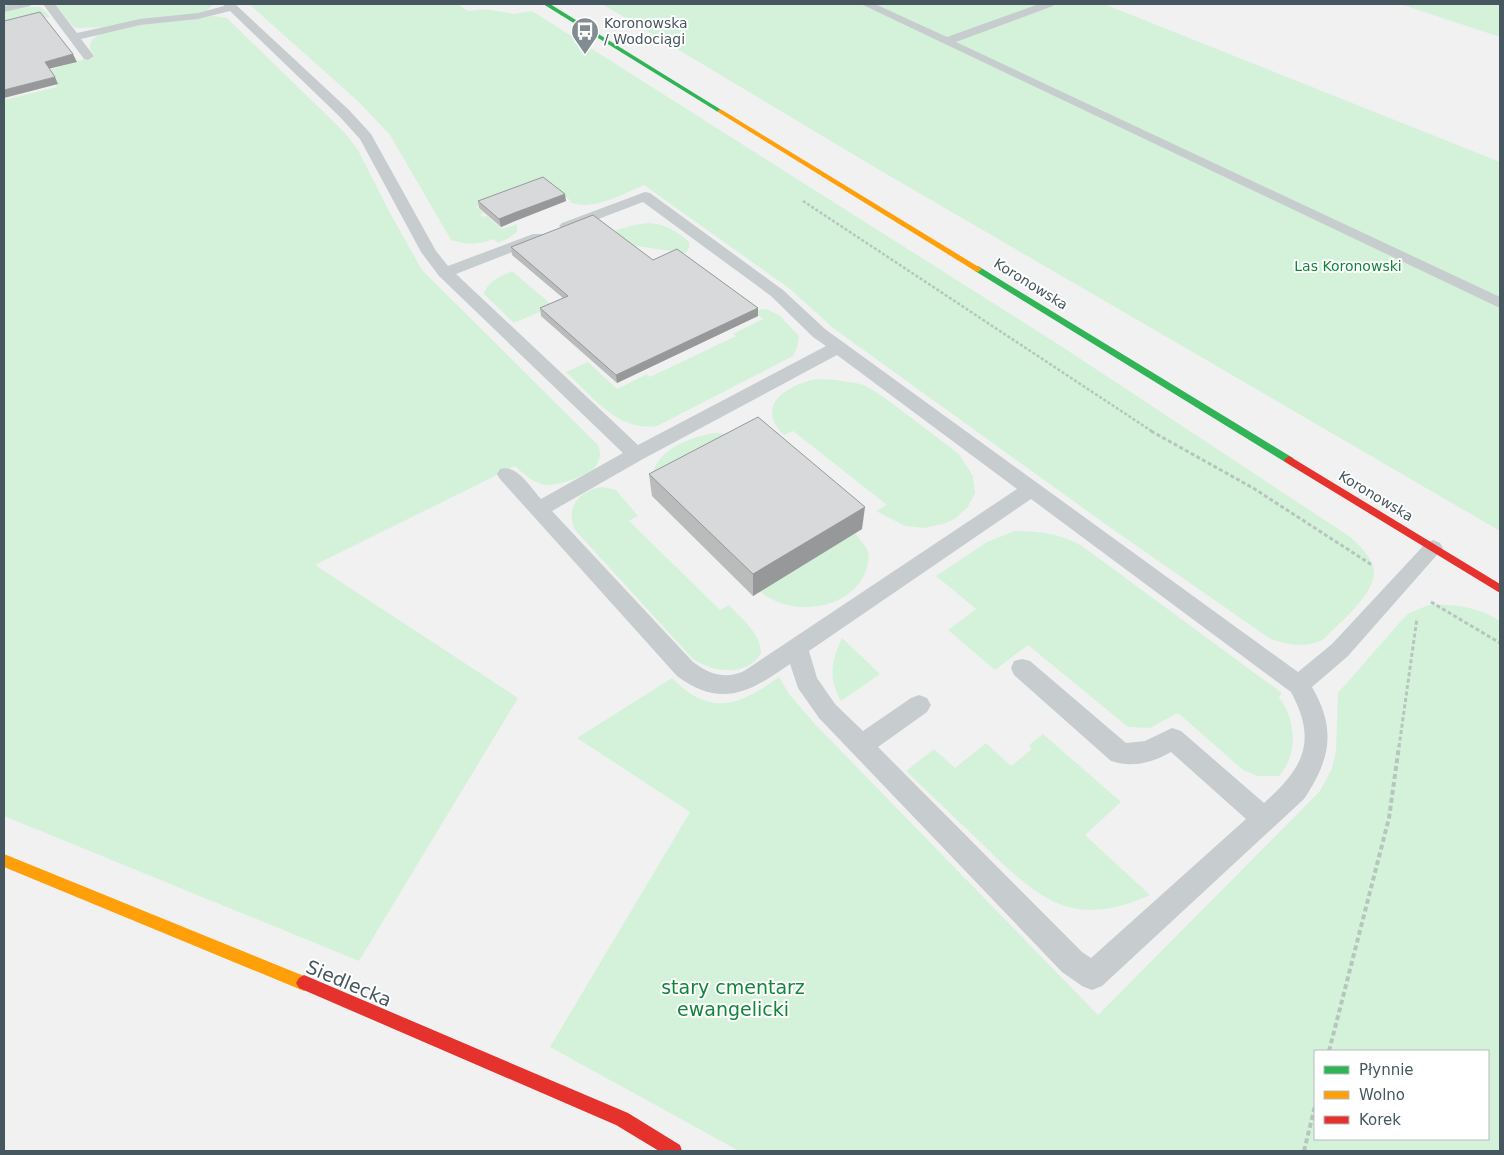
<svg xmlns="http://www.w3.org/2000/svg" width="1504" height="1155" font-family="'DejaVu Sans',sans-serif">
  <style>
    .green { fill: #d4f2da; fill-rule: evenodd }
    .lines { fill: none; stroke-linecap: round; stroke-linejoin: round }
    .path-far2 { stroke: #b6c5be; stroke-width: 2.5; stroke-dasharray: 3 2; stroke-linecap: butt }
    .path-far1 { stroke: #b6c5be; stroke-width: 3; stroke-dasharray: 4 2.5; stroke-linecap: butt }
    .path { stroke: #b6c5be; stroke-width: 4; stroke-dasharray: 5 3; stroke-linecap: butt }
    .lane { fill: #c7ccce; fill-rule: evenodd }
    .fast { fill: #30b455; fill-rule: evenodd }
    .slow { fill: #ff9f0a; fill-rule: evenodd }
    .jam { fill: #e5322d; fill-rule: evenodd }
    .wall { fill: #babbbb }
    .shaded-wall { fill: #979899 }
    .building { fill: #d8d9da; stroke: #979899 }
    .labels { text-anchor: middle; stroke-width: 4; stroke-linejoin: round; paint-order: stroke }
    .far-poi-label { font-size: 14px; fill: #46575f; stroke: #fff; text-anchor: start }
    .far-park-label { font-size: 14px; fill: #118638; stroke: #fff }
    .far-street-label { font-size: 14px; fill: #46575f; stroke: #fff }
    .near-street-label { font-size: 19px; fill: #46575f; stroke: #fff }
    .near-park-label { font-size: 19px; fill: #118638; stroke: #fff }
  </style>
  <rect width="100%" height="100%" fill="#f1f1f1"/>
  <g class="green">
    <polygon points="55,4 213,4 213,5 206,11 189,15 145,19 103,27 78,28 74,27"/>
    <path d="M249,4H457L468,11L485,9L514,14L532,11L1064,348L1349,536C1358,544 1369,554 1373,566C1381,590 1339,623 1324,639C1306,649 1287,645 1269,638L1108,526L833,328L790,289L644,185C622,194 593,212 569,202L571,201L554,188L556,186L551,183L476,207L484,213L480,215L484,217L487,216L502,229L517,224V232L509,238L498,243L494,239C479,245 466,245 451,240L390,135L360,103Z"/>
    <polygon points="602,4 1104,4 1500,162 1500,531 876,168"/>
    <polygon points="1400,4 1500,4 1500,37"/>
    <polygon points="23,7 41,7 50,17 4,28 4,11"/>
    <path d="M212,16L227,18L345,133L358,150L390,213L422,270L598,445C601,452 601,460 595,467C588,475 556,487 545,485C532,482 524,474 515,466L315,565L518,698L359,961L4,816V100L57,87L46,71L95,56C91,51 87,46 93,39C107,25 169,22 189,20C197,19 204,17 212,16Z"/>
    <path d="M649,223C665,224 677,231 689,242V248L686,253L636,246L631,247L610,232L633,225Z"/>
    <path d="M512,271L553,306L514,323L484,294C487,281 501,276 512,271Z"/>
    <path d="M766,309L779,315L799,336L797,348L793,356L657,426C618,432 592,396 566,372L588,362L617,389L647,374L650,377L736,336L733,334L763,319L753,311Z"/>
    <path d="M817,379L835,380L856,383L866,386L885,398L959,454L973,476L975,493L968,507L956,518L946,523L925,528L905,526L876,511L887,505L793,431L784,435C753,405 789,384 817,379Z"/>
    <path d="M715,433L747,435L757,439L652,496C644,455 681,439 715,433Z"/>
    <path d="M604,487L616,490L638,516L629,521L720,610L729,605C741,619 761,633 761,653C747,678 713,672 693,659L575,530C564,507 581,489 604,487Z"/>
    <path d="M1015,531C1040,531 1061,534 1082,546L1282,693L1279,697C1296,720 1299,754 1279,776H1258L1243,770L1178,713L1150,728L1128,727L1028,645L995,670L948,630L976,609L936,576L987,542Z"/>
    <path d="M855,533C859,539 866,546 868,552C870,558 867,566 866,571C851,611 789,618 760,591Z"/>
    <path d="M1429,605C1455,604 1478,607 1500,621V1151H739L550,1047L690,812L577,738L672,678C711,718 740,705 779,677L789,694L813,722L1098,1015L1320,791L1332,768L1336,751L1338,693L1401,621L1409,613ZM1315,1051H1488V1139H1315Z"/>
    <path d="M842,638L880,674L841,701C828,678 831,662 842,638Z"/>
    <path d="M1043,734L1121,802L1085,835L1150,895C1124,907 1094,915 1065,906C1033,896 1002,863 978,840C954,817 930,794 906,771L934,749L955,768L986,743L1011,766L1032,749L1029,745Z"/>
  </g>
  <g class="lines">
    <polyline class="path-far2" points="803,201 1153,432"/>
    <g class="path-far1">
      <polyline points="1151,431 1253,488 1372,565"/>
      <polyline points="1431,602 1500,643"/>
      <polyline points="1399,747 1417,618"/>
    </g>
    <g class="path">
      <polyline points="1329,1051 1389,818 1399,746"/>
      <polyline points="1304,1151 1315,1106"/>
    </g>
    <g class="lane">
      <polygon points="12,4 32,4 30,6 4,12 4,6"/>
      <path d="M43,4H55L77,33L140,19L198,13L224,6V4H235L349,110L371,134L436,251L448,266L533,234H543L546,237L543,240L456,274L638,445L826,346L813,337L771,296L643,202L572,229H562L559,226L562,223L645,192L650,193L783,290L825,329L1298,672L1332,644L1426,543L1433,540L1440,543L1443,548L1348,656L1312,687C1337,730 1330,760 1304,799L1102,986L1092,990L1082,986L1062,972L819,718L798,688L790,664C750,692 721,709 677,676L500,479L497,474L500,469C517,464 530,487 541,499L623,453L439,276L421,252L360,139L339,116L230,11L198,19L140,25L81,39L94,56L88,60L84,59ZM837,355L1017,489L744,671C725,680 709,674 693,662L552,511L643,459ZM1031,499L1291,692C1318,742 1303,768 1264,803L1181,731L1172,728L1145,741L1126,743L1030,661L1022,659L1014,661L1011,668L1014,675L1111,761C1132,768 1152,763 1171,752L1246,819L1091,958L1082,952L878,747L927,712L931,705L927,698L919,695L911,698L863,731L835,704L817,678L809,651Z"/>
      <polygon points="861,4 875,4 947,37 1039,4 1054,4 1053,6 956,42 1500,297 1500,308"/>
    </g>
    <g class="fast">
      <polygon points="543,4 550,4 723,111 718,112"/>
      <polygon points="978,266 1293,458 1294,460 1293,462 1285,462 975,271 974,269"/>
    </g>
    <g class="slow">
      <polygon points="718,110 722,110 982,269 978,272 975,271 718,112"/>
      <polygon points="4,854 309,978 312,983 309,988 304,991 4,867"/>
    </g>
    <g class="jam">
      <polygon points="1289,456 1500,584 1500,593 1285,462 1284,460"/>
      <polygon points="304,975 628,1113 680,1145 682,1151 659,1151 616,1125 299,988 296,983 299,978"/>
    </g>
  </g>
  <g class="wall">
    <polygon points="478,201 566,201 515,221 501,227 479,208"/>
    <polygon points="511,247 653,260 758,308 758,316 617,383 541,316 540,308 563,298 512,255"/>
    <polygon points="649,474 862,529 753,596 652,496"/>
  </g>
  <g class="shaded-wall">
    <polygon points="73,54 77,62 48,69 45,62"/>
    <polygon points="55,77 58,84 4,98 4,90"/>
    <polygon points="565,194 566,201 515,221 501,227 499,219 514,213"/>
    <polygon points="758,308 758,316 617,383 616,375"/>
    <polygon points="865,507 862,529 753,596 753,574"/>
  </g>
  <g class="building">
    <polygon points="40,12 73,54 45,62 55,77 4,90 4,21"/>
    <polygon points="543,177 565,194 514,213 499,219 478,201"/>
    <polygon points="593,215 653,260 677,249 758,308 616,375 540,308 568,296 511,247"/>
    <polygon points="758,417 865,507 753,574 649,474"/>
  </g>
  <defs>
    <g id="bus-pin" transform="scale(1.4375)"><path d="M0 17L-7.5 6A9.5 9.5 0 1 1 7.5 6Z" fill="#828d92" stroke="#fff"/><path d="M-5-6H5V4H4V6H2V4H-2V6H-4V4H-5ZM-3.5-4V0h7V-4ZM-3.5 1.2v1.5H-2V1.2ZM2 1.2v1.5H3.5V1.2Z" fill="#fff"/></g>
  </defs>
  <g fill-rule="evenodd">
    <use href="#bus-pin" x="585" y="31"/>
  </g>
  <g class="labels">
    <g class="far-poi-label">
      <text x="604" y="28">Koronowska<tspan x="604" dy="16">/ Wodociągi</tspan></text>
    </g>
    <g class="far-park-label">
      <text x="1348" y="271">Las Koronowski</text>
    </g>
    <g class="far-street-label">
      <text transform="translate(1031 284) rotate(32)" y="5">Koronowska</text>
      <text transform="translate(1376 496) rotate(31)" y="5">Koronowska</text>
    </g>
    <g class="near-street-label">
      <text transform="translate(349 983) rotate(23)" y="7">Siedlecka</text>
    </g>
    <g class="near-park-label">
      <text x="733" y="994">stary cmentarz<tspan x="733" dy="22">ewangelicki</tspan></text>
    </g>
  </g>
  <rect width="1504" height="1155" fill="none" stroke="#46575f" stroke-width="10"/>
  <rect x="1314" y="1050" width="175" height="90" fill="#ffffff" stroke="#b5bcbf"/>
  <rect x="1324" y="1066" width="25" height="8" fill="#30b455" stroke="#b5bcbf"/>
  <text x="1359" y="1075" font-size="15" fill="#46575f">Płynnie</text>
  <rect x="1324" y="1091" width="25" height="8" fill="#ff9f0a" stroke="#b5bcbf"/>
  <text x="1359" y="1100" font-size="15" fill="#46575f">Wolno</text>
  <rect x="1324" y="1116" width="25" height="8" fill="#e5322d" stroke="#b5bcbf"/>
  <text x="1359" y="1125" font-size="15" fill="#46575f">Korek</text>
</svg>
